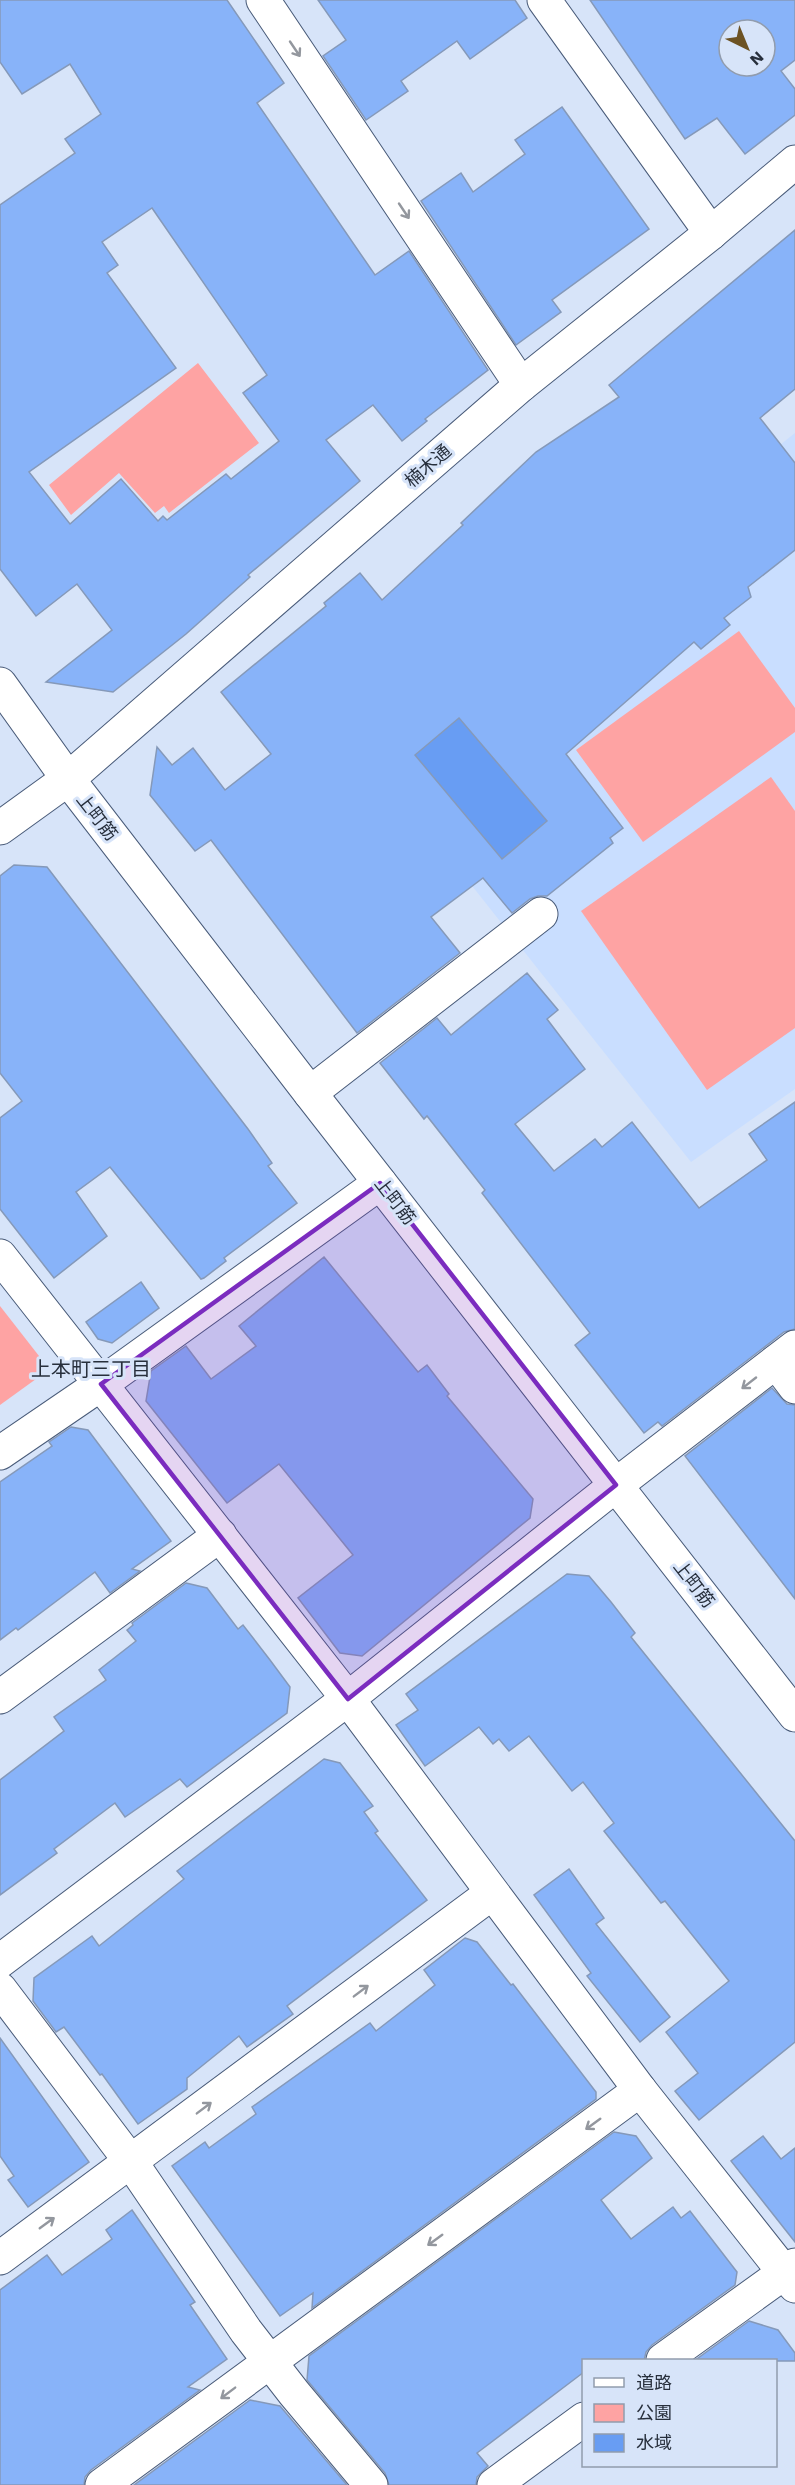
<svg xmlns="http://www.w3.org/2000/svg" width="795" height="2485" font-family="'Work Sans','Noto Sans JP',sans-serif">
  <style>
    .built { fill: #c9deff }
    .green { fill: #fea3a3 }
    .water { fill: #689df3 }
    .building { fill: #88b3f9; stroke: #8599b9; stroke-width: 1.5; fill-rule: evenodd }
    .lines { fill: none; stroke-linecap: round; stroke-linejoin: round }
    .minor-casing { stroke: #495b79; stroke-width: 35 }
    .major-casing { stroke: #495b79; stroke-width: 35 }
    .minor { stroke: #fff; stroke-width: 33 }
    .major { stroke: #fff; stroke-width: 33 }
    .oneway { stroke: #93979e }
    .marked { fill: #7b2cbf; fill-opacity: 0.2; stroke: #7b2cbf; stroke-width: 4.5; stroke-linejoin: round }
    .labels { text-anchor: middle; stroke-width: 6; stroke-linejoin: round; paint-order: stroke }
    .street-label { font-size: 18px; fill: #272f3c; stroke: #d7e4f9 }
    .neighbourhood-label { font-size: 20px; fill: #272f3c; stroke: #d7e4f9 }
  </style>
  <rect width="100%" height="100%" fill="#d7e4f9"/>
  <polygon class="built" points="795,433 795,1089 691,1162 362,747 641,555"/>
  <g class="green">
    <polygon points="198,363 259,443 169,513 164,506 155,513 119,473 71,515 49,485"/>
    <polygon points="739,631 795,708 795,732 643,842 576,750"/>
    <polygon points="771,777 795,811 795,1028 707,1090 581,911"/>
    <polygon points="0,1306 39,1356 36,1379 0,1405"/>
  </g>
  <polygon class="water" points="459,718 547,821 502,859 415,755"/>
  <g class="building">
    <path d="M0,0H227L284,83L257,103L375,275L409,251L488,370L425,419L427,421L402,441L373,405L326,440L360,481L248,575L250,577L186,634L113,692L46,682L112,630L77,584L36,616L0,569V205L75,153L65,139L101,114L70,64L22,94L0,62ZM152,208L267,375L243,393L279,441L231,479L226,474L167,520L163,516L158,521L121,479L70,524L29,472L176,368L107,273L118,265L102,242Z"/>
    <polygon points="318,0 515,0 527,18 470,59 457,41 401,81 408,91 366,120 323,56 346,40"/>
    <path d="M590,0H795V60L781,71L795,89V115L745,154L717,118L685,139ZM729,30H765V66H729Z"/>
    <polygon points="562,107 649,229 552,300 561,312 516,345 421,201 461,173 473,192 525,154 515,140"/>
    <path d="M795,230V389L760,418L795,463V550L748,587L751,597L724,618L730,625L701,649L694,642L566,754L623,828L610,838L613,843L547,896H538L530,899L512,913L483,878L431,917L460,953L357,1033L211,840L195,851L150,795L157,747L172,765L193,748L225,790L271,754L221,692L326,606L324,603L360,573L382,600L463,525L461,523L536,452L619,397L609,385ZM459,718L547,821L502,859L415,755Z"/>
    <polygon points="14,865 47,867 248,1129 272,1163 268,1166 297,1203 224,1258 226,1261 204,1278 201,1279 110,1167 76,1192 107,1236 54,1278 0,1209 0,1118 22,1101 0,1073 0,876"/>
    <polygon points="527,973 558,1010 547,1019 585,1069 515,1124 554,1171 595,1139 602,1147 632,1122 699,1208 767,1160 749,1134 795,1102 795,1329 784,1332 662,1426 658,1422 644,1433 575,1345 590,1333 482,1193 485,1190 427,1116 424,1119 380,1063 437,1018 451,1035"/>
    <polygon points="324,1257 418,1372 427,1365 449,1394 447,1396 533,1499 530,1518 362,1656 340,1653 298,1598 353,1555 279,1464 227,1503 146,1401 151,1371 186,1346 211,1379 256,1346 239,1326"/>
    <polygon points="141,1282 159,1308 112,1343 98,1339 86,1322"/>
    <polygon points="772,1388 787,1404 795,1405 795,1599 685,1456"/>
    <polygon points="71,1427 88,1430 171,1541 132,1569 140,1571 110,1593 95,1572 18,1630 16,1628 0,1640 0,1482 52,1446 49,1442"/>
    <polygon points="567,1574 589,1576 611,1602 635,1633 631,1637 795,1841 795,2042 699,2120 675,2091 698,2073 666,2032 729,1981 665,1901 661,1903 604,1831 614,1823 583,1782 572,1791 529,1736 509,1751 499,1739 493,1744 479,1727 425,1766 396,1725 418,1710 406,1694"/>
    <polygon points="186,1583 207,1588 238,1629 243,1625 270,1660 290,1687 287,1713 187,1787 180,1779 125,1817 115,1803 54,1849 57,1853 0,1895 0,1780 64,1731 54,1717 106,1680 99,1670 136,1641 127,1630 133,1625 132,1623"/>
    <polygon points="324,1759 340,1763 373,1806 364,1812 378,1831 375,1833 427,1900 287,2006 293,2014 247,2047 239,2036 187,2078 187,2089 138,2124 102,2074 100,2075 64,2027 56,2032 33,2001 34,1978 92,1936 99,1946 184,1879 177,1871"/>
    <polygon points="569,1869 604,1918 596,1924 670,2017 640,2042 587,1976 591,1973 534,1895"/>
    <polygon points="465,1938 477,1942 511,1985 513,1984 596,2092 596,2099 312,2308 313,2293 280,2316 172,2166 205,2142 209,2148 256,2114 252,2107 370,2023 376,2031 435,1985 424,1970"/>
    <polygon points="0,2038 89,2162 28,2207 8,2180 14,2176 0,2156"/>
    <polygon points="614,2132 636,2136 652,2158 601,2200 631,2239 673,2207 681,2218 690,2211 737,2272 735,2285 652,2345 646,2352 644,2361 584,2361 584,2372 477,2453 488,2466 477,2477 476,2485 389,2485 385,2473 307,2380 309,2356"/>
    <polygon points="763,2136 781,2159 795,2148 795,2242 731,2161"/>
    <polygon points="132,2210 195,2302 190,2305 227,2359 188,2387 200,2390 91,2470 85,2477 84,2485 0,2485 0,2290 47,2255 62,2275 112,2239 106,2230"/>
    <polygon points="749,2321 778,2330 795,2353 795,2361 694,2361"/>
    <polygon points="250,2400 280,2406 347,2485 134,2485"/>
  </g>
  <g class="lines">
    <g class="minor-casing">
      <g id="minor">
        <polyline points="263,0 521,385"/>
        <polyline points="544,0 711,233"/>
        <polyline points="0,828 68,779 521,385 711,233 795,162"/>
        <polyline points="310,1093 541,914"/>
        <polyline points="0,1256 348,1699 640,2090 795,2286"/>
        <polyline points="776,1362 795,1387"/>
        <polyline points="0,1453 101,1384 380,1183"/>
        <polyline points="0,1697 220,1535"/>
        <polyline points="0,1961 341,1704 616,1485 795,1347"/>
        <polyline points="0,1989 131,2162 246,2331 294,2393 371,2485"/>
        <polyline points="0,2258 492,1893"/>
        <polyline points="663,2360 795,2265"/>
        <polyline points="102,2485 640,2090"/>
        <polyline points="494,2485 584,2419"/>
      </g>
    </g>
    <g class="major-casing">
      <polyline id="major" points="0,684 68,779 310,1093 795,1715"/>
    </g>
    <use href="#minor" class="minor"/>
    <use href="#major" class="major"/>
  </g>
  <defs><path id="oneway-shaft" d="M-6 0H5M1.5-3L5.5 0L1.5 3" fill="none" stroke-width="1.6" stroke-linecap="round" stroke-linejoin="round" transform="scale(1.5)"/></defs>
  <g class="oneway">
    <use href="#oneway-shaft" transform="translate(295 49) rotate(56)"/>
    <use href="#oneway-shaft" transform="translate(404 211) rotate(56)"/>
    <use href="#oneway-shaft" transform="translate(749 1383) rotate(142)"/>
    <use href="#oneway-shaft" transform="translate(361 1991) rotate(-37)"/>
    <use href="#oneway-shaft" transform="translate(204 2108) rotate(-37)"/>
    <use href="#oneway-shaft" transform="translate(593 2124) rotate(144)"/>
    <use href="#oneway-shaft" transform="translate(47 2223) rotate(-36)"/>
    <use href="#oneway-shaft" transform="translate(435 2240) rotate(144)"/>
    <use href="#oneway-shaft" transform="translate(228 2393) rotate(143)"/>
  </g>
  <path class="marked" d="M380,1183L616,1485L348,1699L101,1384Z"/>
  <g class="labels">
    <g class="street-label">
      <text transform="translate(428 466) rotate(-41)" y="6">楠木通</text>
      <text transform="translate(97 817) rotate(52)" y="6">上町筋</text>
      <text transform="translate(395 1201) rotate(52)" y="6">上町筋</text>
      <text transform="translate(694 1584) rotate(52)" y="6">上町筋</text>
    </g>
    <g class="neighbourhood-label">
      <text x="91" y="1376">上本町三丁目</text>
    </g>
  </g>
  <rect x="582" y="2359" width="195" height="108" fill="#d7e4f9" stroke="#919cad" stroke-width="1.5"/>
  <rect x="594" y="2378" width="30" height="9" fill="#ffffff" stroke="#919cad" stroke-width="1.5"/>
  <text x="636" y="2389" font-size="18" fill="#272f3c">道路</text>
  <rect x="594" y="2404" width="30" height="18" fill="#fea3a3" stroke="#919cad" stroke-width="1.5"/>
  <text x="636" y="2419" font-size="18" fill="#272f3c">公園</text>
  <rect x="594" y="2434" width="30" height="18" fill="#689df3" stroke="#919cad" stroke-width="1.5"/>
  <text x="636" y="2449" font-size="18" fill="#272f3c">水域</text>
  <g transform="translate(747 48) rotate(137)"><circle r="28" fill="#d7e4f9" stroke="#919cad" stroke-width="1.5"/>
  <path d="M0-4.5L10 22L0 15L-10 22Z" fill="#6c5223"/>
  <text y="-9" font-size="16" font-weight="bold" text-anchor="middle" fill="#272f3c">N</text>
  </g>
</svg>
